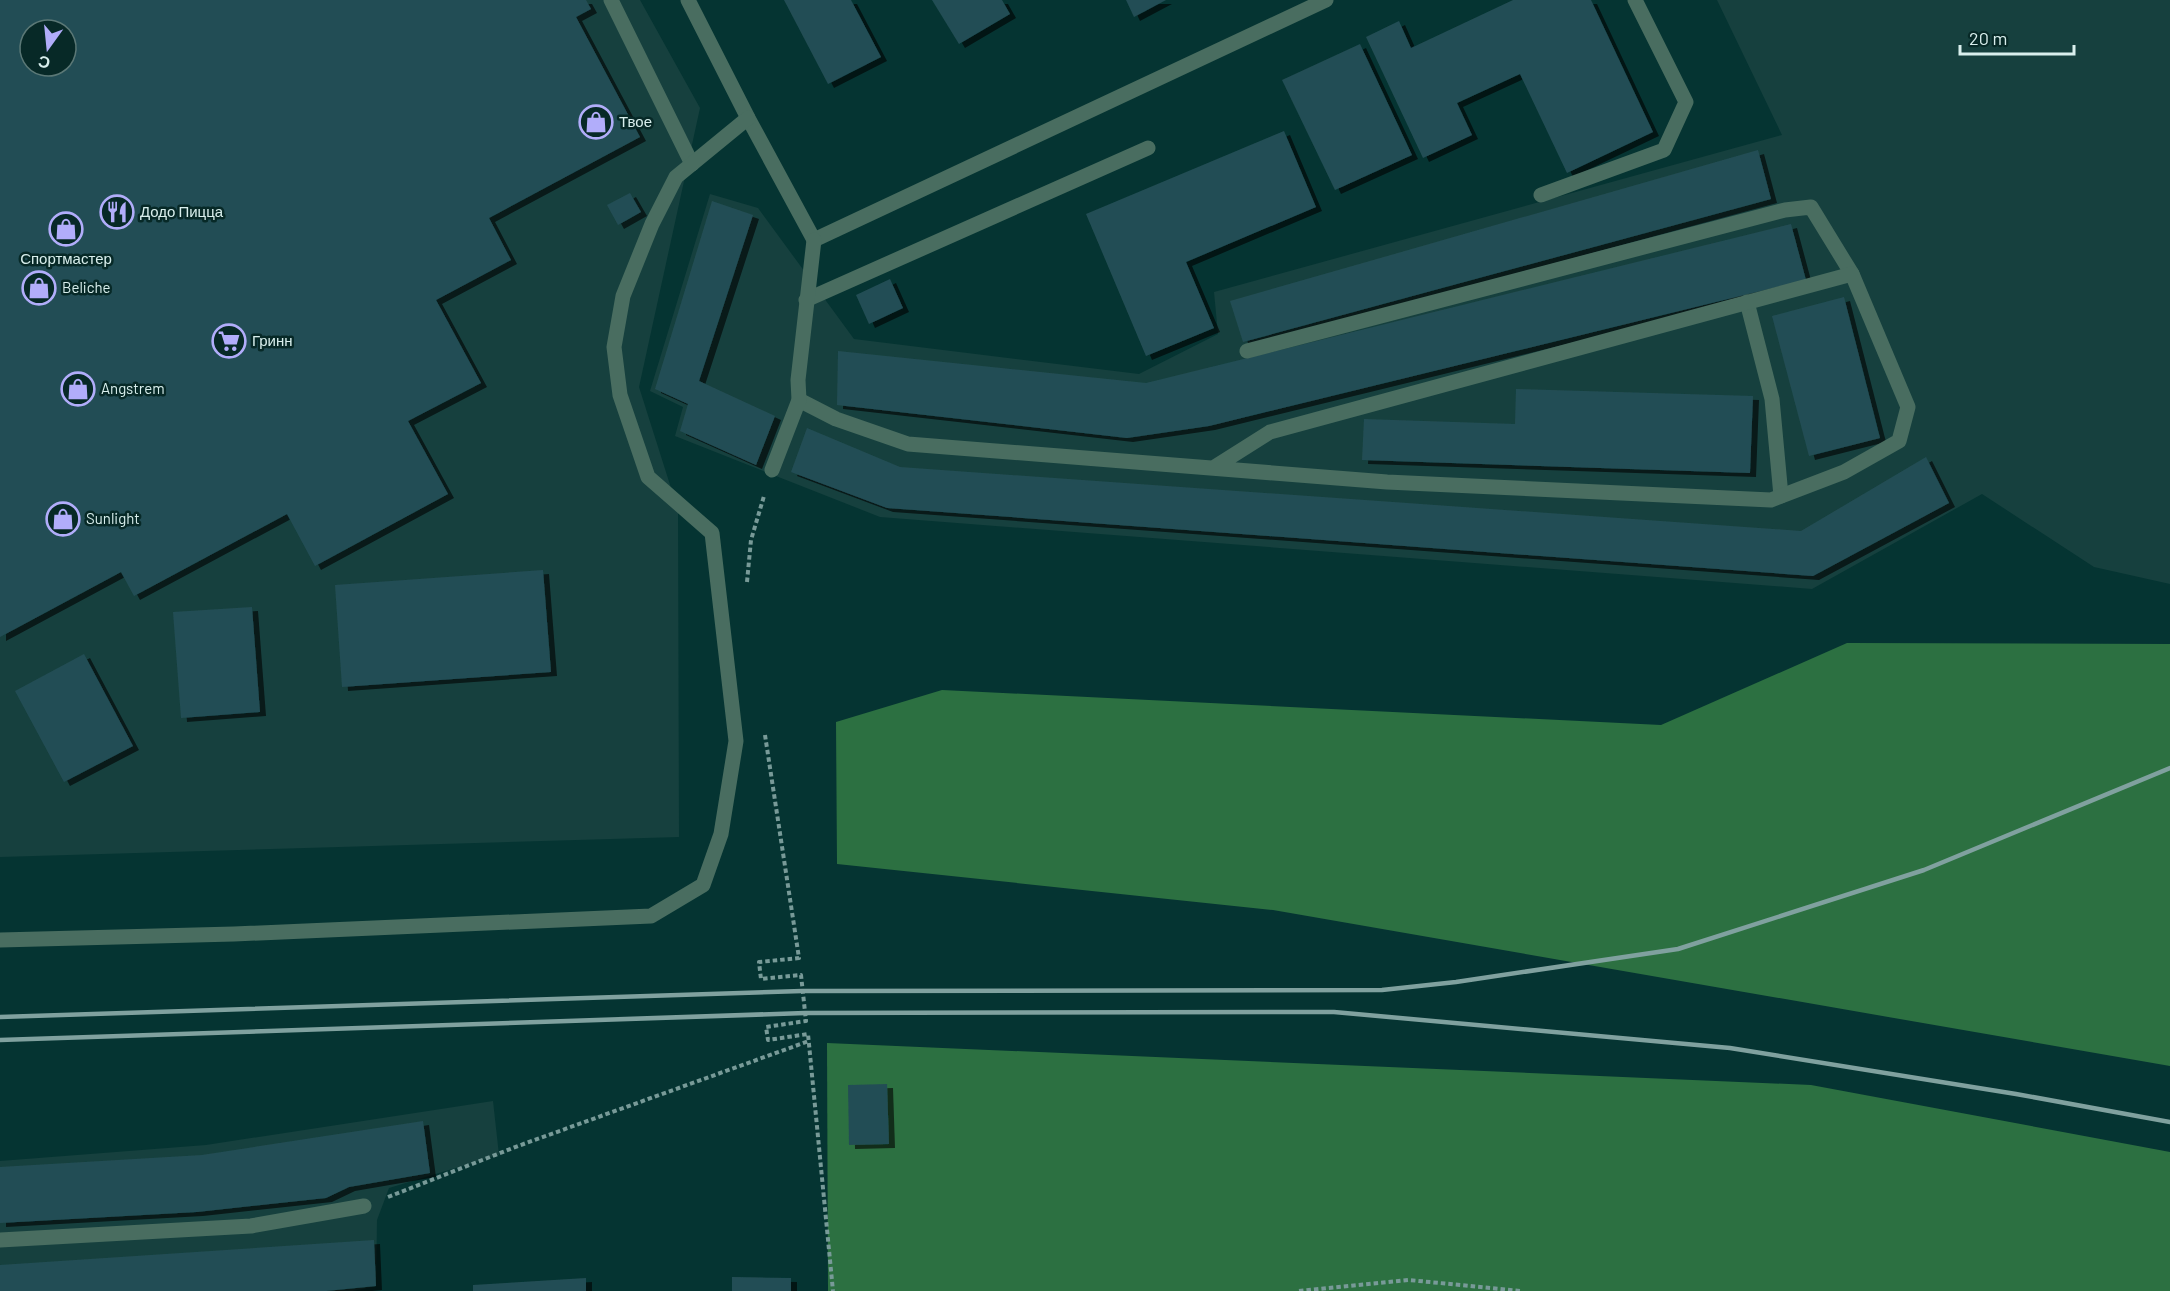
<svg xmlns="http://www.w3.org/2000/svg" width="2170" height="1291" font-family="Barlow,sans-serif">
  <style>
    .built { fill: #16403e; fill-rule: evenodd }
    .forest { fill: #2c7041 }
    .building { fill: #234d54; fill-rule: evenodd; filter: url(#shadow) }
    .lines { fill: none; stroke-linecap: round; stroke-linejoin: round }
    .path { stroke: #789a98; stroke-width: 4; stroke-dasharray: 4.5 3; stroke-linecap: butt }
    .minor { stroke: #496d60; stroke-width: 15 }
    .rail { stroke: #80a19f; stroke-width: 4.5 }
    .labels { text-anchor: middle; stroke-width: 5; stroke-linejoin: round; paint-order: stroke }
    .poi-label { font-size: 15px; fill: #d9efed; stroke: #072927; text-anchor: start }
  </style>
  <defs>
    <filter id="shadow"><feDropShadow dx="6" dy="4" stdDeviation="0" flood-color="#0009"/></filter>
  </defs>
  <rect width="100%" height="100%" fill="#053432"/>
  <g class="built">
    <path d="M0,0H640L700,108L639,387L678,510L679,837L0,857ZM30,30H66V66H30Z"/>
    <polygon points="1717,0 2170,0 2170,584 2094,567 1982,494 1812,589 880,517 675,436 683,407 650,391 710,194 758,208 854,339 1139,374 1218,334 1214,292 1782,135"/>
    <polygon points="493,1101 499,1155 389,1188 377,1220 376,1286 353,1291 0,1291 0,1161 206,1145"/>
  </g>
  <g class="forest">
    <polygon points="1847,643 2170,644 2170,1066 1273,910 837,864 836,722 942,690 1661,725"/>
    <polygon points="827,1043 1811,1085 2170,1152 2170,1291 828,1291"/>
  </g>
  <g class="building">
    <path d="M0,0H586L591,9L576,17L640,137L489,218L511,260L436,300L481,383L408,421L448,494L315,566L287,514L134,596L121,572L0,637ZM30,30H66V66H30Z"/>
    <polygon points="784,0 851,0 881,57 828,84"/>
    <polygon points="932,0 1002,0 1010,14 959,44"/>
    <polygon points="1126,0 1166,0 1134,17"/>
    <polygon points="1513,0 1591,0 1653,132 1567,173 1520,74 1457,103 1472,135 1423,158 1366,37 1399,21 1411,48"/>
    <polygon points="1360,44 1412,155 1335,190 1282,80"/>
    <polygon points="1284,131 1316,207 1186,262 1214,328 1146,356 1086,214"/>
    <polygon points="1758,150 1771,199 1243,342 1230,301"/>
    <polygon points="630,193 641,212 618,225 607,205"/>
    <polygon points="712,201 753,215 699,381 775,416 756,465 680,431 688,404 655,389"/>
    <polygon points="1791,224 1806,280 1209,426 1127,438 837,405 838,351 1146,383"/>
    <polygon points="890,279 903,308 869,324 856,295"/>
    <polygon points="1844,297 1880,438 1809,456 1772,316"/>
    <polygon points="1516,389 1753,396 1750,473 1362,460 1364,419 1515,424"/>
    <polygon points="807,428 900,467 1801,531 1926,457 1949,503 1813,576 887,508 791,472"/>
    <polygon points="543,570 551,672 342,687 335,585"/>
    <polygon points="252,607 260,712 181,718 173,612"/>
    <polygon points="84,654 133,746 64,782 15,691"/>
    <polygon points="887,1084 889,1144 849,1145 848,1085"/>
    <polygon points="423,1121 430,1173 349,1187 326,1198 197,1212 0,1223 0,1167 202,1155"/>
    <polygon points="374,1240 376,1286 326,1291 0,1291 0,1265"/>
    <polygon points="732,1277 791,1278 791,1291 732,1291"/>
    <polygon points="586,1278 586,1291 473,1291 473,1285"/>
  </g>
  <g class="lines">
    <g class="path">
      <polyline points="747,582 751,540 764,496"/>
      <polyline points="765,735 799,958 759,962 761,979 801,975 806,1021 766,1027 768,1040 808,1034 833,1291"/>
      <polyline points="388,1197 518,1146 809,1041"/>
      <polyline points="1299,1291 1409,1280 1521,1291"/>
    </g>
    <g class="minor">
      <polyline points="611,0 692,164"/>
      <polyline points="688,0 748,118 814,240 1326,0"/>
      <polyline points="1541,195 1664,150 1686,102 1635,0"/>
      <polyline points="806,300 1148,148"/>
      <polyline points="1747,302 1772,399 1781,496"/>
      <polyline points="1247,351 1785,210 1811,207 1852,274"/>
      <polyline points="799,400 836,419 908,444 1387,482 1771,500 1844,472 1899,441 1908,407 1852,274 1270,432 1213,468"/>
      <polyline points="772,470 799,400 798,380 814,240"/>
      <polyline points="0,940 234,934 651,916 703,885 721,834 736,741 712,533 648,477 620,395 614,347 623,296 652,224 676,177 748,118"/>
      <polyline points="0,1240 251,1226 364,1206"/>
    </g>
    <g class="rail">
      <polyline points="0,1017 802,991 1382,990 1456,982 1678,949 1924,870 2170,768"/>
      <polyline points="0,1040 805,1013 1334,1012 1730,1048 2016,1094 2170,1122"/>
    </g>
  </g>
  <defs>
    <g id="shop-ring" transform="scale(1.725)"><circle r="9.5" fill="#072927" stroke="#b1adfa" stroke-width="1.5"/><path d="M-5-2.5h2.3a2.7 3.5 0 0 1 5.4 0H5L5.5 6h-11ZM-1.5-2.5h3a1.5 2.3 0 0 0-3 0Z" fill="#b1adfa"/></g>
    <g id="restaurant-ring" transform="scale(1.725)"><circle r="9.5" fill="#072927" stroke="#b1adfa" stroke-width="1.5"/><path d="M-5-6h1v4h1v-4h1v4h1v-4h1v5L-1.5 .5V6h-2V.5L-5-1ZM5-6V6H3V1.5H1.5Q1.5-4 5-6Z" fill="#b1adfa"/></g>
    <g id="supermarket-ring" transform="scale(1.725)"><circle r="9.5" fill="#072927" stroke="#b1adfa" stroke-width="1.5"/><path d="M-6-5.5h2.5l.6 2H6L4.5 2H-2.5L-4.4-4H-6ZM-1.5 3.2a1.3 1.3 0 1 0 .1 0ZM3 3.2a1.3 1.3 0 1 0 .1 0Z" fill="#b1adfa"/></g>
  </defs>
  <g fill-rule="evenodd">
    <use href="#shop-ring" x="596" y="122"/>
    <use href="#restaurant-ring" x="117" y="212"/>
    <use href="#shop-ring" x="66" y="229"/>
    <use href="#shop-ring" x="39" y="288"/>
    <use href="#supermarket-ring" x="229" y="341"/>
    <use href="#shop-ring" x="78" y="389"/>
    <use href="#shop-ring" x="63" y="519"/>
  </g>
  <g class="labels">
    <g class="poi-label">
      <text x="619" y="127">Твое</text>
      <text x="140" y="217">Додо Пицца</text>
      <text x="66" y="264" text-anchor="middle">Спортмастер</text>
      <text x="62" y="293">Beliche</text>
      <text x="252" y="346">Гринн</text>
      <text x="101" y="394">Angstrem</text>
      <text x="86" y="524">Sunlight</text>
    </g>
  </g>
  <g transform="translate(48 48) rotate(195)"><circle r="28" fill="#072927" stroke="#5b7876" stroke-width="1.5"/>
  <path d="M0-4.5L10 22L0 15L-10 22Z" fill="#b1adfa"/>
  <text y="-9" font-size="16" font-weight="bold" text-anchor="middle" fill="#d9efed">С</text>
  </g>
  <path d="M1960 45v9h114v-9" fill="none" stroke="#d9efed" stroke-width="3"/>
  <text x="1969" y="45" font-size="18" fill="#d9efed" stroke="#072927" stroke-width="4.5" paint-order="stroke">20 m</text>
</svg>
